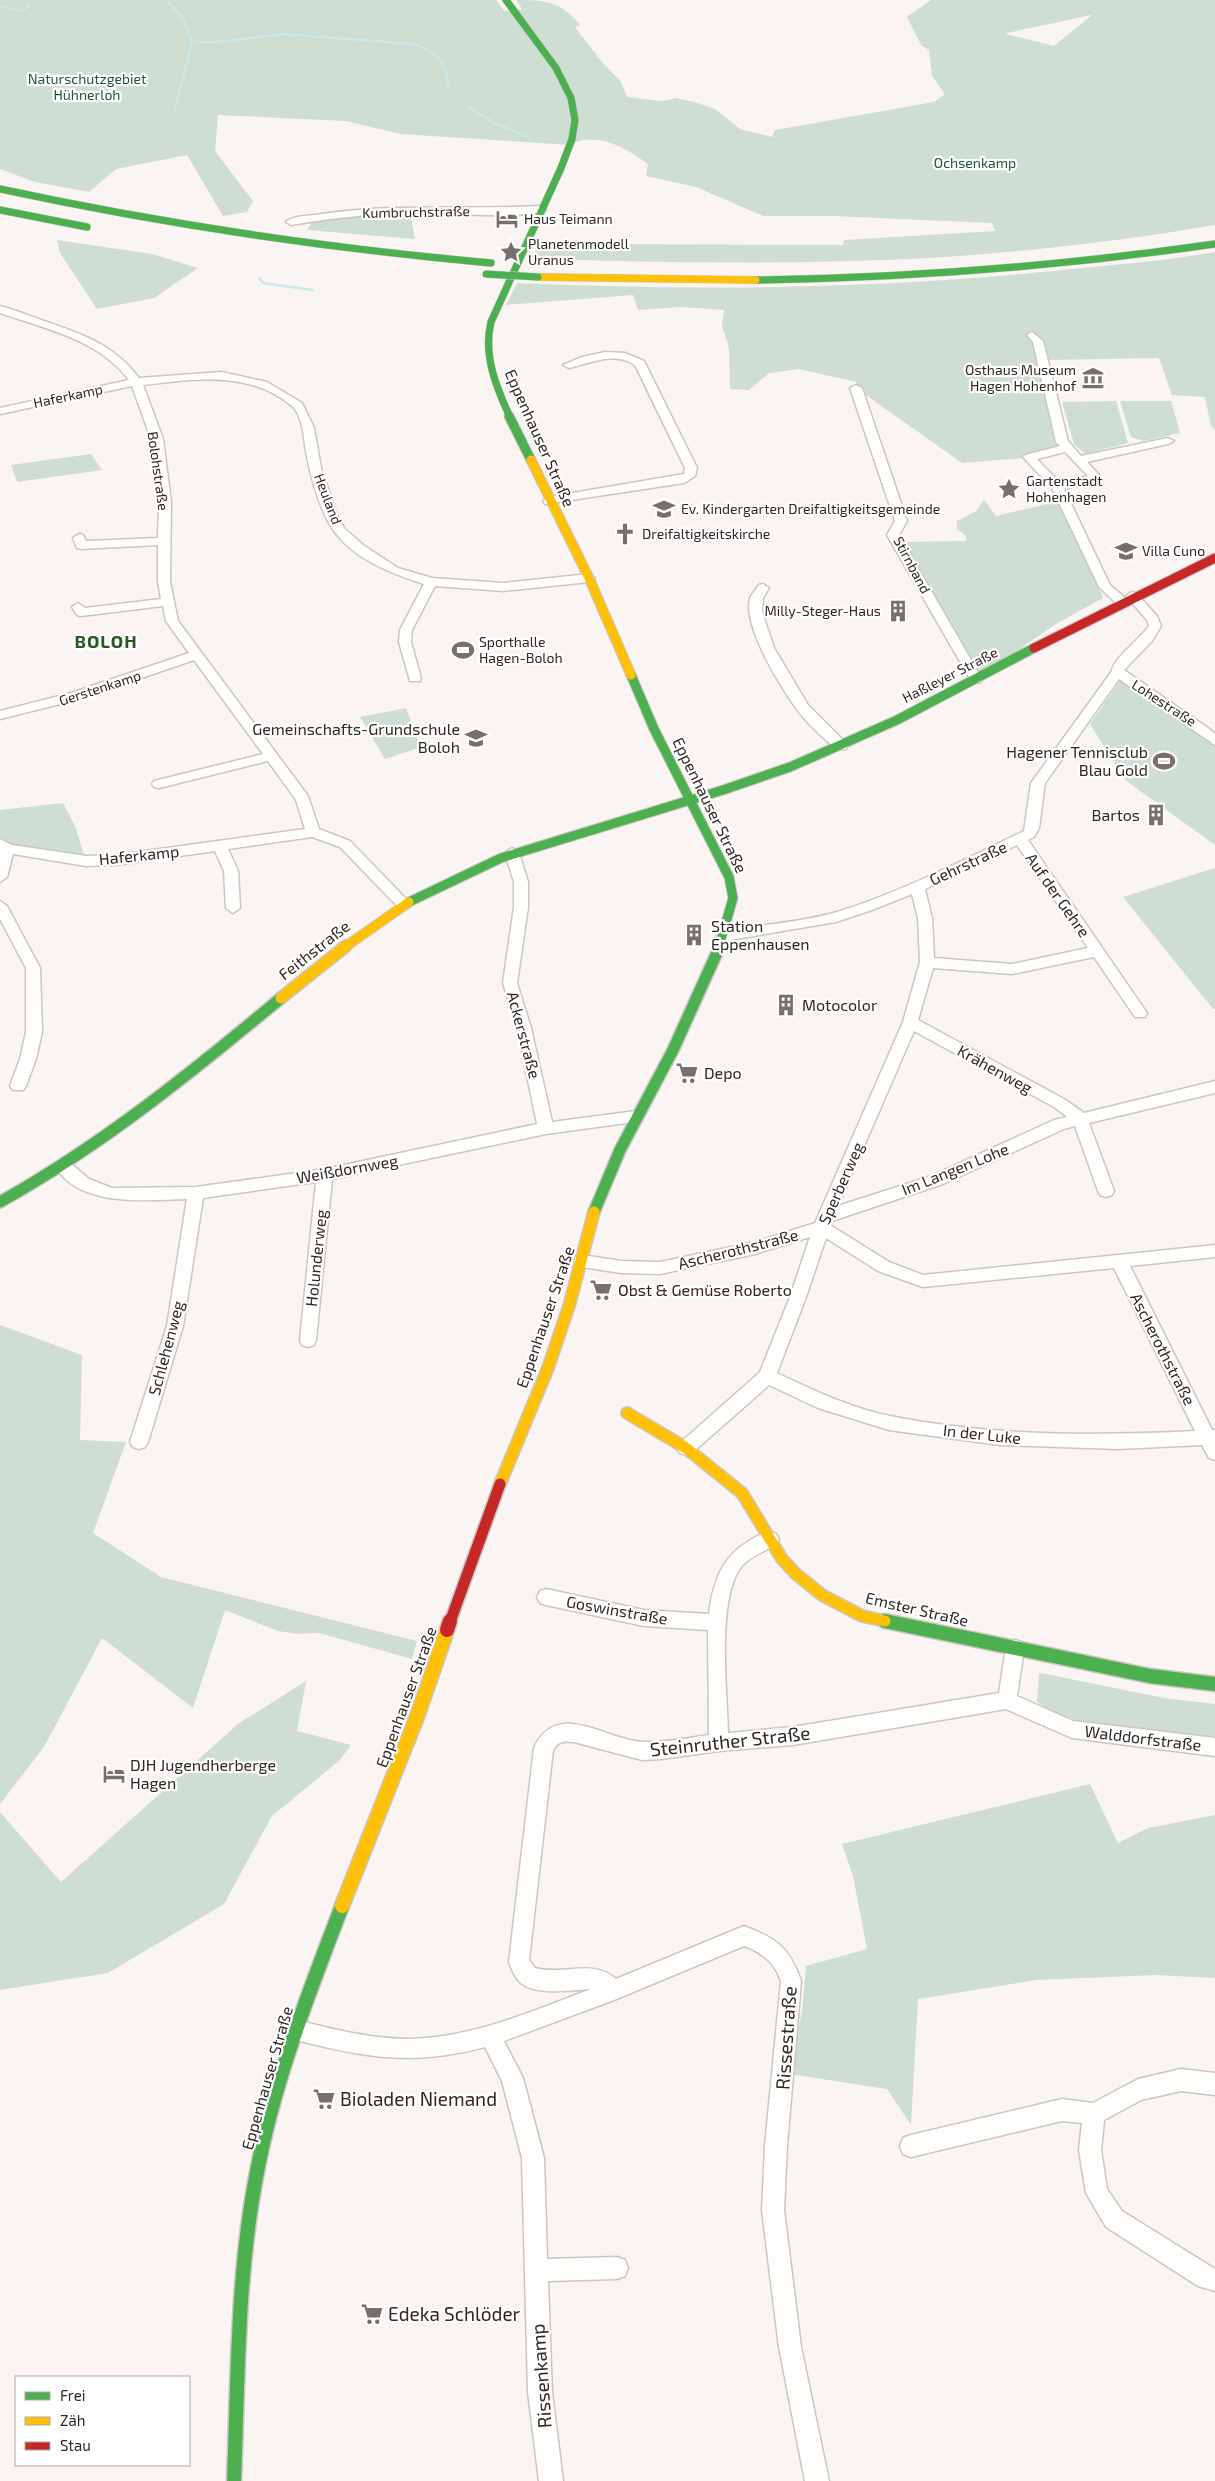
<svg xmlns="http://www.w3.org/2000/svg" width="1215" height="2481" font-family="'Exo 2',sans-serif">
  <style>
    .green { fill: #cfded2; fill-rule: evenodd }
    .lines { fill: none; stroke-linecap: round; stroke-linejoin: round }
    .stream { stroke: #cae9eb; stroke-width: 2.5 }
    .street-casing { stroke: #ccc6c2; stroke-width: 3 }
    .fast-far3-casing { stroke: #ccc6c2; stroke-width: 8 }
    .fast-far2-casing { stroke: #ccc6c2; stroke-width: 11 }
    .fast-far1-casing { stroke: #ccc6c2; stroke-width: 14 }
    .fast-casing { stroke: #ccc6c2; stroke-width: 17 }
    .slow-far3-casing { stroke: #ccc6c2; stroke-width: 8 }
    .slow-far2-casing { stroke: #ccc6c2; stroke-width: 11 }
    .slow-far1-casing { stroke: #ccc6c2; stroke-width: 14 }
    .slow-casing { stroke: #ccc6c2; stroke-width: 17 }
    .jam-far2-casing { stroke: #ccc6c2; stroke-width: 11 }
    .jam-far1-casing { stroke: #ccc6c2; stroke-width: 14 }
    .jam-casing { stroke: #ccc6c2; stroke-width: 17 }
    .street { fill: #fefefd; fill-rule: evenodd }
    .fast-far3 { stroke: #4caf50; stroke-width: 7 }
    .fast-far2 { stroke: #4caf50; stroke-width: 9 }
    .fast-far1 { stroke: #4caf50; stroke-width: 11 }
    .fast { stroke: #4caf50; stroke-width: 14 }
    .slow-far3 { stroke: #ffc107; stroke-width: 7 }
    .slow-far2 { stroke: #ffc107; stroke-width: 9 }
    .slow-far1 { stroke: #ffc107; stroke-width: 11 }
    .slow { stroke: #ffc107; stroke-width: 14 }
    .jam-far2 { stroke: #c62828; stroke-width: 9 }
    .jam-far1 { stroke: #c62828; stroke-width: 11 }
    .jam { stroke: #c62828; stroke-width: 14 }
    .fast-bridge-casing { stroke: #d4d0ce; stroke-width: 8; stroke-linecap: butt }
    .fast-bridge { stroke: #4caf50; stroke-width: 7 }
    .labels { text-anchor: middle; stroke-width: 4.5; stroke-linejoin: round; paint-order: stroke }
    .far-park-label { font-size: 14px; fill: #1b573a; stroke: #fff }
    .far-street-label { font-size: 14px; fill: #2f2722; stroke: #fff }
    .far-poi-label { font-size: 14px; fill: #2f2722; stroke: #fff; text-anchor: start }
    .street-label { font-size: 16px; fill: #2f2722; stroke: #fff }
    .poi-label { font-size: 16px; fill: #2f2722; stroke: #fff; text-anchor: start }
    .far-district-label { font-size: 18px; font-weight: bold; letter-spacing: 1px; fill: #275923; stroke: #fff }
    .near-street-label { font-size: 19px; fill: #2f2722; stroke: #fff }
    .near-poi-label { font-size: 19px; fill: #2f2722; stroke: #fff; text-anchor: start }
  </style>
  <rect width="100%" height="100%" fill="#faf5f2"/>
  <g class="green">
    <path d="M0,0H496L504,11L522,9L516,0C546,0 560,1 580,25L575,27L601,61L621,82L627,97L662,101L677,98L694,102L715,109L740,129L772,137L775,130L934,102L945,94L932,76L929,50L921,45L907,17L931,0H1215V225C1097,245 974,258 854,261C747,264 640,262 533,259L536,249L584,244L843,245L844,240L995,231L992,223L832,216H763L696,187L646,176L648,164C627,148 595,130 570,145L400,134L346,121L218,115L215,151L253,201L247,212L223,216L187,155L116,169L89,192L35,182L0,169ZM1092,15L1054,46L1006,34L1007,33Z"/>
    <path d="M410,213L415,239L307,230L312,222C345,216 377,213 410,213Z"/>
    <polygon points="57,240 152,254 198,268 154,298 97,309 60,253"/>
    <path d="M1215,252V430L1211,426L1205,397L1172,395L1159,358L1048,360L1065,446L1023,458L962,463L856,388V382L799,369L769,373L749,390L730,389L729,348L722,326L724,310L681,307L638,310L633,295L506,305L517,283C692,291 867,289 1042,272C1100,266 1158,262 1215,252Z"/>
    <polygon points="1116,401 1128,443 1085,454 1074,444 1062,402"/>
    <polygon points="1120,401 1171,401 1180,433 1144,441 1131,437"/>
    <polygon points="91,454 102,470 17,482 11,465"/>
    <polygon points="984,500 996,516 1064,500 1103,598 1056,624 976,679 897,542 966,541 966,536 957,529 957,521 976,511"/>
    <polygon points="1123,676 1215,741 1215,845 1125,780 1090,724"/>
    <polygon points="406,708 421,747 385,759 360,717"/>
    <polygon points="63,803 75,826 86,861 0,844 0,810"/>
    <polygon points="1215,868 1215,1009 1213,1009 1123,897"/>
    <polygon points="0,1325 82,1355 80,1440 126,1442 93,1533 161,1577 417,1641 412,1659 319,1633 297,1634 278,1631 225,1610 193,1708 102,1638 44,1747 0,1804"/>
    <path d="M1041,1673L1164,1698L1215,1704V1739C1161,1730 1081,1734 1037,1702L1039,1674Z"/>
    <polygon points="306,1681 297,1731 351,1745 340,1760 272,1816 224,1904 108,1973 0,1990 0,1812 61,1882 238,1724"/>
    <polygon points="1090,1784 1118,1843 1148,1828 1215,1815 1215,1978 1156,1975 1036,1980 918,1999 911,2125 887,2089 789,2074 802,2011 806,1966 867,1949 853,1876 842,1844"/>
  </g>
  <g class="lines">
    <g class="stream">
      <polyline points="167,0 183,19 192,42 175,109"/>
      <polyline points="0,6 21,11 29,6"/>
      <path d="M192,39L198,42H218L283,34L413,44C437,51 449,64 448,89"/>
      <polyline points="469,108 497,124 529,137"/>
      <polyline points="259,278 263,283 313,290"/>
    </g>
    <g class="street-casing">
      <g id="street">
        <path d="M541,206L546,209L545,211C514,219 459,213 425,213C380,213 336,217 291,225L286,222C292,216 306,216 315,215C390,203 465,210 541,206Z"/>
        <path d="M0,306C15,310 30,316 44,321C84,335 113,344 139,378L221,372L267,382L302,403L314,428L321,468L337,515L344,528L363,545L398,568L432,578L503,583L589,574L595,578L589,582L503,591L435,586L412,630L411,642L421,678L420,681H410L399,642L400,630L424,584C392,574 354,559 334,531C319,510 311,477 306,452C304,439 303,416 292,406C250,370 193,379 143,385L163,439L171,502L170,581L178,621L308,796L319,829L350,841L409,902L411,905L409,908H399L340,847L312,837L228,849L238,871L240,908L233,913L226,908L224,871L215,851L116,865L86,866L13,854L7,877L0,882V839L12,845L86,856L116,855L305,829L296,800L268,761L159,788L154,787L152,784L154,781L263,754L194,660L80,699L0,719V711L71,693L189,653L166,621L163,606L81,616L77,615L72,607L78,603L85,608L161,599L158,581V545L81,549L77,548L73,538L79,534L83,535L86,541L158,538L159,502L151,439L132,386L0,414V408L129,380C98,339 46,329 0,313Z"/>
        <path d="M1032,332L1043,341L1068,441L1081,456L1168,438L1174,441L1168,444L1087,462L1100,476V480L1064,489L1110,585L1126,599L1128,602L1126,605H1118L1099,587L1052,488L1023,457L1025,455L1060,446L1056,442L1033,342L1027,335ZM1065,452L1088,476L1060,483L1037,459Z"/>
        <path d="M605,352L625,353L644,361L697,468L695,476L684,483L545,504L543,501L549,497L684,474L685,468L635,365C614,351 591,363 569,368L563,365L582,357Z"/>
        <polygon points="856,385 862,388 907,521 899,535 982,679 981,682 976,683 970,679 887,535 895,521 850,388"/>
        <path d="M763,584L769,588L763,598L762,612L774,648L808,705L846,743L848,746L846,749H836C825,739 813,729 803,717C785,695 742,627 750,598C752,594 756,589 759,585Z"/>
        <path d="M1132,592L1136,593L1157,616L1161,626L1152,641L1124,670L1208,728L1215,734V745L1119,679L1045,783L1039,828L1034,837L1028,840L1147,1013L1145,1017H1135L1094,957L1012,974L933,968L918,1020L1064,1099L1084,1113L1215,1081V1093L1089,1123L1114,1191L1112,1195L1106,1197L1100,1195L1098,1191L1075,1126L1064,1129L943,1184L832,1221L830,1225L889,1262L923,1275L1215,1245V1257L1130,1266L1212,1430H1215V1460L1209,1458L1202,1445L1118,1449L1000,1445L889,1430L818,1408L769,1385L692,1453L686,1455L680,1453L677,1448L680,1443L760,1372L790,1297L810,1237L755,1254L660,1274L621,1273L582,1267L576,1265L574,1261L576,1257L582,1255L621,1261L660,1262L755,1242L815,1223L903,1022L920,962L918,918L912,894L872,910L836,922L724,941L717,936L724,931C760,925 803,922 837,912C902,892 963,860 1024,831L1031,783L1112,671C1112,660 1141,638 1149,626L1147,620L1126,596ZM1017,845L1088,948L1012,964L934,958L932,918L925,889ZM914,1031L1054,1107L1067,1117L1054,1120L931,1176L838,1206ZM826,1238L878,1271L923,1287L1114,1268L1195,1431C1095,1436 989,1436 890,1416C850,1408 813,1390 777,1373L806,1297Z"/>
        <path d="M512,848L519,853L528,882V907L517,983L531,1028L552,1122L636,1111L641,1113L644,1117L641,1121L546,1134L332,1179L316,1340L314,1345L308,1347L302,1345L300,1340L316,1182L203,1198L183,1326L148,1442L145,1447L139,1449L133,1447L130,1442L167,1326L187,1199C147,1200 79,1208 55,1166L57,1162H69L89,1179L112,1188L196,1187L325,1169L537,1124L517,1028L503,983L514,907V882L505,853Z"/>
        <polygon points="0,901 7,906 40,968 42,1032 36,1059 26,1086 23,1090 13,1090 10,1086 20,1059 26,1032 26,968 0,919"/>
        <path d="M770,1531L776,1534L779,1539L776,1544C764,1552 746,1558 739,1570C717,1605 727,1691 728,1733L793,1727L999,1693L1006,1648L1008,1642L1015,1640L1022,1642L1024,1648L1017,1696L1073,1721L1215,1738V1756L1072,1738L1006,1709L793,1745L719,1751L661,1759L642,1760L574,1742C563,1741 559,1741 553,1750L529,1960L535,1968C564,1976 592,1958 616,1979L744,1926C776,1938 790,1948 801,1981L787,2146L784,2210L801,2347L829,2481H805L779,2347L762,2210L765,2146L781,1981C775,1963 762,1952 744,1946L614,2000L504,2041L523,2078L544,2158L547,2259L617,2257L625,2260L628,2268L625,2276L617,2279L548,2281L552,2392L563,2481H539L528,2392L522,2158L502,2081L485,2047C414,2066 366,2058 296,2040L289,2037L286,2030L289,2023L296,2020C333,2029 370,2039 408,2039C472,2038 533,2011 591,1989C573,1990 535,1996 521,1983C515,1978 511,1968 509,1962L534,1748C557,1698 606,1741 644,1742C666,1743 688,1738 709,1735L708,1630L644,1626L546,1605L540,1603L537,1597L540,1591L546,1589L644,1610L709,1614C714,1572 728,1546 770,1531Z"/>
        <polygon points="1181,2069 1215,2073 1215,2095 1181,2091 1141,2100 1104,2120 1101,2150 1107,2189 1122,2211 1215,2269 1215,2291 1198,2286 1106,2227 1086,2193 1079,2150 1082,2123 1062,2121 911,2157 903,2154 900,2146 903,2138 911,2135 1062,2099 1093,2103 1138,2079"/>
      </g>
    </g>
    <g class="fast-far3-casing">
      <g id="fast-far3">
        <path d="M506,0L556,68L571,98L575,120L572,139L561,168L491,322C483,355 496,387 510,417"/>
        <path d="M0,189C162,224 326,248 491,263"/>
        <polyline points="0,210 87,227"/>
        <path d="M756,280C910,278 1062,266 1215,244"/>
      </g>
    </g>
    <g class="fast-far2-casing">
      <g id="fast-far2">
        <polyline points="509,416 531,460"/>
        <polyline points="631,675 654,729 729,877 733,898 719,947"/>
        <polyline points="409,902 501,858 723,790 790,767 897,720 1034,648"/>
      </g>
    </g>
    <g class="fast-far1-casing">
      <g id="fast-far1">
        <path d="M0,1202C102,1145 191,1073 281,998"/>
        <polyline points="594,1212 620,1150 673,1050 720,946"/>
        <polyline points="885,1621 889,1622"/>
      </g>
    </g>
    <g class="fast-casing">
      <g id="fast">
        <polyline points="885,1621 1150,1676 1215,1684"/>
        <path d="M234,2481C238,2378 237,2273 257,2172C274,2080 309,1993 342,1906"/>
      </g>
    </g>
    <g class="slow-far3-casing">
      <polyline id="slow-far3" points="538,277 756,280"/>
    </g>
    <g class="slow-far2-casing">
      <g id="slow-far2">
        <polyline points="531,460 589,578 631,675"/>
        <polyline points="345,947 409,902"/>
      </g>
    </g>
    <g class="slow-far1-casing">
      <g id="slow-far1">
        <polyline points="281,998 346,946"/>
        <polyline points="627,1413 686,1448 742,1493 782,1559 796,1574 822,1595 862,1616 885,1621"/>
        <polyline points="500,1484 548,1368 569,1306 594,1212"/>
      </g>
    </g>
    <g class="slow-casing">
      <polyline id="slow" points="342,1906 418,1714 447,1630"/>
    </g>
    <g class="jam-far2-casing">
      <polyline id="jam-far2" points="1034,648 1215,558"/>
    </g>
    <g class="jam-far1-casing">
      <polyline id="jam-far1" points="450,1622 500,1484"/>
    </g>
    <g class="jam-casing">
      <polyline id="jam" points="447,1630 450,1621"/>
    </g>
    <use href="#street" class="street"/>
    <use href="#fast-far3" class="fast-far3"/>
    <use href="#fast-far2" class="fast-far2"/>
    <use href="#fast-far1" class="fast-far1"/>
    <use href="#fast" class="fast"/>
    <use href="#slow-far3" class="slow-far3"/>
    <use href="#slow-far2" class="slow-far2"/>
    <use href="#slow-far1" class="slow-far1"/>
    <use href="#slow" class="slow"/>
    <use href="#jam-far2" class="jam-far2"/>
    <use href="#jam-far1" class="jam-far1"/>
    <use href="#jam" class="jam"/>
    <g class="fast-bridge-casing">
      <polyline id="fast-bridge" points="486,274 538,277"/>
    </g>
    <use href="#fast-bridge" class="fast-bridge"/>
  </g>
  <defs>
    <g id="hotel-bare" transform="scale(1.725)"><path d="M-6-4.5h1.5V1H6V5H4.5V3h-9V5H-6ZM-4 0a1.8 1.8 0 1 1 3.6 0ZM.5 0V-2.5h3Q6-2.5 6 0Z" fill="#766f6b" stroke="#fff" stroke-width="2.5" paint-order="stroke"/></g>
    <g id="sight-bare" transform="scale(1.725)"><path d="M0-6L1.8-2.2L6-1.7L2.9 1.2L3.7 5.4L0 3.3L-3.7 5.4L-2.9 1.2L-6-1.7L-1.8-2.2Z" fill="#766f6b" stroke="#fff" stroke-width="2.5" paint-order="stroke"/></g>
    <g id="museum-bare" transform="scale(1.725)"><path d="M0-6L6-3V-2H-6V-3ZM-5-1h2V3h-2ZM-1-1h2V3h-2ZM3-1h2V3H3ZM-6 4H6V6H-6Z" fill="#766f6b" stroke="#fff" stroke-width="2.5" paint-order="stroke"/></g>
    <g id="school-bare" transform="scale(1.725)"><path d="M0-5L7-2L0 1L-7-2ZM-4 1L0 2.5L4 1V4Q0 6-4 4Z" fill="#766f6b" stroke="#fff" stroke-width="2.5" paint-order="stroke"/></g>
    <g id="church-bare" transform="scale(1.725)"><path d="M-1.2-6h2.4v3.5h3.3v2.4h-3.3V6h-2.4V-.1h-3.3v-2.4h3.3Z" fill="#766f6b" stroke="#fff" stroke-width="2.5" paint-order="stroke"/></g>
    <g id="building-bare" transform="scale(1.725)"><path d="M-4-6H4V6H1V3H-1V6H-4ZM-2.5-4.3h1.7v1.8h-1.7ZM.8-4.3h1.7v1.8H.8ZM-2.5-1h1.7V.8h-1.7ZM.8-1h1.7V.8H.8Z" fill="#766f6b" stroke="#fff" stroke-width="2.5" paint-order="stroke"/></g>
    <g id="stadium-bare" transform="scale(1.725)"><path d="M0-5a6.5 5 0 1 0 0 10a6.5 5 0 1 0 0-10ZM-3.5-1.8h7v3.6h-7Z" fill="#766f6b" stroke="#fff" stroke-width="2.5" paint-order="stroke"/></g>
    <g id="supermarket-bare" transform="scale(1.725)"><path d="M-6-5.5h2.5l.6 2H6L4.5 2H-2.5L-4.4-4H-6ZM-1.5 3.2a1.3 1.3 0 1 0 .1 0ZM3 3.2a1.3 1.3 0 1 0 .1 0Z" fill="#766f6b" stroke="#fff" stroke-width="2.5" paint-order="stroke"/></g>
  </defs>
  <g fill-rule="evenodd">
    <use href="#hotel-bare" x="507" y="219"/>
    <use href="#sight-bare" x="511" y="252"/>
    <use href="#museum-bare" x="1093" y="378"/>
    <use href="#sight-bare" x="1009" y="489"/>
    <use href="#school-bare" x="664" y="509"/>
    <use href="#church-bare" x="625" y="534"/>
    <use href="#school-bare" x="1126" y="551"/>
    <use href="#building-bare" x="898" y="611"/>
    <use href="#stadium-bare" x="463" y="650"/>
    <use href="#school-bare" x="476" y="738"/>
    <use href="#stadium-bare" x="1164" y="761"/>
    <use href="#building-bare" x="1156" y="815"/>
    <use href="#building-bare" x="694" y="935"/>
    <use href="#building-bare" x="786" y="1005"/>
    <use href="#supermarket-bare" x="687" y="1073"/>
    <use href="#supermarket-bare" x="601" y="1290"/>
    <use href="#hotel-bare" x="114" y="1774"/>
    <use href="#supermarket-bare" x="324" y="2099"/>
    <use href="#supermarket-bare" x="372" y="2314"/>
  </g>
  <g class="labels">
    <g class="far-park-label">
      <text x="87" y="84">Naturschutzgebiet<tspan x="87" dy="16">Hühnerloh</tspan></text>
      <text x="975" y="168">Ochsenkamp</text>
    </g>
    <g class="far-street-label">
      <text transform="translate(416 212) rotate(-1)" y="5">Kumbruchstraße</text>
      <text transform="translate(68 396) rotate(-12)" y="5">Haferkamp</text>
      <text transform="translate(158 471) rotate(82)" y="5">Bolohstraße</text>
      <text transform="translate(328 499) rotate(69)" y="5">Heuland</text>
      <text transform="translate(912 565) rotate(62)" y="5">Stirnband</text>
      <text transform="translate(950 675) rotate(-27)" y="5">Haßleyer Straße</text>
      <text transform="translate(100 688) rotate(-18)" y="5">Gerstenkamp</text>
      <text transform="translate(1164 703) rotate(33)" y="5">Lohestraße</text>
    </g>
    <g class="far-poi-label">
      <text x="524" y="224">Haus Teimann</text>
      <text x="528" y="249">Planetenmodell<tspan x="528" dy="16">Uranus</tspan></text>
      <text x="1076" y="375" text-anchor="end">Osthaus Museum<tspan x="1076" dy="16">Hagen Hohenhof</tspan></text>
      <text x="1026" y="486">Gartenstadt<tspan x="1026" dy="16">Hohenhagen</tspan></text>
      <text x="681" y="514">Ev. Kindergarten Dreifaltigkeitsgemeinde</text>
      <text x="642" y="539">Dreifaltigkeitskirche</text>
      <text x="1142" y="556">Villa Cuno</text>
      <text x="881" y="616" text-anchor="end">Milly-Steger-Haus</text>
      <text x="479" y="647">Sporthalle<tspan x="479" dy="16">Hagen-Boloh</tspan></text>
    </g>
    <g class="street-label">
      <text transform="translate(540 438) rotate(66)" y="6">Eppenhauser Straße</text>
      <text transform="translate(710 805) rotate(64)" y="6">Eppenhauser Straße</text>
      <text transform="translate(139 855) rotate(-6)" y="6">Haferkamp</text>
      <text transform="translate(968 863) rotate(-25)" y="6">Gehrstraße</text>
      <text transform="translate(1058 895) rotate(55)" y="6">Auf der Gehre</text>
      <text transform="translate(314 950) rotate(-38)" y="6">Feithstraße</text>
      <text transform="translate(524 1035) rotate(75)" y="6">Ackerstraße</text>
      <text transform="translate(995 1069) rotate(29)" y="6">Krähenweg</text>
      <text transform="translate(347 1169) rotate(-10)" y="6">Weißdornweg</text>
      <text transform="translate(955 1169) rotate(-22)" y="6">Im Langen Lohe</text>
      <text transform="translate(841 1183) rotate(-66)" y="6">Sperberweg</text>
      <text transform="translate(738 1249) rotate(-14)" y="6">Ascherothstraße</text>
      <text transform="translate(316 1258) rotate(-84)" y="6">Holunderweg</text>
      <text transform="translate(545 1317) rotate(-71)" y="6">Eppenhauser Straße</text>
      <text transform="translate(166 1348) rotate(-75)" y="6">Schlehenweg</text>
      <text transform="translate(1163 1349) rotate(63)" y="6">Ascherothstraße</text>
      <text transform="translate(982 1434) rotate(6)" y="6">In der Luke</text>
      <text transform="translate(917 1609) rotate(13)" y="6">Emster Straße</text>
      <text transform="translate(617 1610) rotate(10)" y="6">Goswinstraße</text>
      <text transform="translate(406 1697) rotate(-70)" y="6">Eppenhauser Straße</text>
      <text transform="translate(1143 1738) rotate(7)" y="6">Walddorfstraße</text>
      <text transform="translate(267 2078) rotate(-74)" y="6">Eppenhauser Straße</text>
    </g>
    <g class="poi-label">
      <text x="460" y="735" text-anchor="end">Gemeinschafts-Grundschule<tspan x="460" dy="18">Boloh</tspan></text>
      <text x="1148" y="758" text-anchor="end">Hagener Tennisclub<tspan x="1148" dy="18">Blau Gold</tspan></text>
      <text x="1140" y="821" text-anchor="end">Bartos</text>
      <text x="711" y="932">Station<tspan x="711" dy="18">Eppenhausen</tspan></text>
      <text x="802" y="1011">Motocolor</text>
      <text x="704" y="1079">Depo</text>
      <text x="618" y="1296">Obst &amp; Gemüse Roberto</text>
      <text x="130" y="1771">DJH Jugendherberge<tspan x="130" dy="18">Hagen</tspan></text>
    </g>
    <g class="far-district-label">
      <text x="106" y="648">BOLOH</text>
    </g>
    <g class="near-street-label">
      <text transform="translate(730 1741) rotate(-6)" y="7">Steinruther Straße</text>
      <text transform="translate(786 2038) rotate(-86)" y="7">Rissestraße</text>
      <text transform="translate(541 2376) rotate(-94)" y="7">Rissenkamp</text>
    </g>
    <g class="near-poi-label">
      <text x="340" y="2106">Bioladen Niemand</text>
      <text x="388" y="2321">Edeka Schlöder</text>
    </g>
  </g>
  <rect x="15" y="2376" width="175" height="90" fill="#ffffff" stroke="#aca9a7"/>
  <rect x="25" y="2392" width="25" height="8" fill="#4caf50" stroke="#aca9a7"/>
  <text x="60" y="2401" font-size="15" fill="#2f2722">Frei</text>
  <rect x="25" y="2417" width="25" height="8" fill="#ffc107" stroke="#aca9a7"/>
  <text x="60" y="2426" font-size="15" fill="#2f2722">Zäh</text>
  <rect x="25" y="2442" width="25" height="8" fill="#c62828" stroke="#aca9a7"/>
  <text x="60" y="2451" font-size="15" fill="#2f2722">Stau</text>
</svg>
